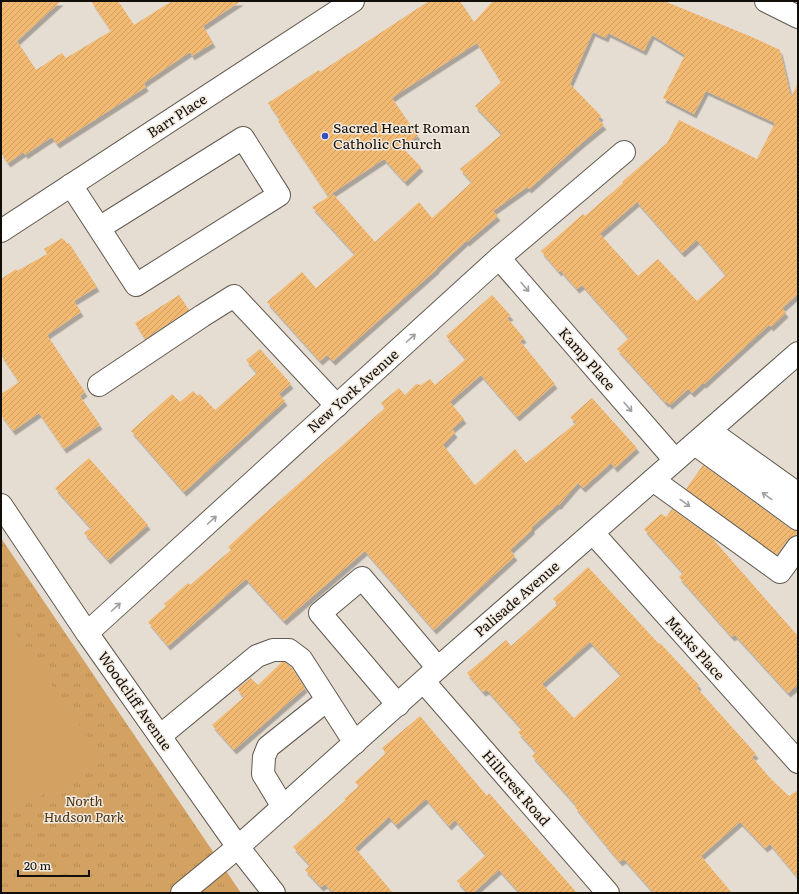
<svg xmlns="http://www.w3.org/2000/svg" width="799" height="894" font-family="Literata,serif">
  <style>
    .park { fill: url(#park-tufts) }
    .garden { fill: #d3a262 }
    .building { fill: url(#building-hatch); fill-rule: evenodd; filter: url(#shadow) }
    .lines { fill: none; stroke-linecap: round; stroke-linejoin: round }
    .minor-casing { stroke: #625a50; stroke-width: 24 }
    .major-casing { stroke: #625a50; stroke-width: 24 }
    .minor { stroke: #fff; stroke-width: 22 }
    .major { stroke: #fff; stroke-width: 22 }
    .oneway { stroke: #a09f9d }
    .poi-dot { fill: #344fc1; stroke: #f3eadf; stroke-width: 1.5 }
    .labels { text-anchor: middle; stroke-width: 3; stroke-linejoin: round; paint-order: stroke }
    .street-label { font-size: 14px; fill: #120f0b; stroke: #f3eadf }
    .poi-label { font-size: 14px; fill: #120f0b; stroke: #f3eadf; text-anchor: start }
    .park-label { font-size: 14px; font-style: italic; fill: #483112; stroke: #f3eadf }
  </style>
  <defs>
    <pattern id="park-tufts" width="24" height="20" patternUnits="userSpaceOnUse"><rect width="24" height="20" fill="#d3a262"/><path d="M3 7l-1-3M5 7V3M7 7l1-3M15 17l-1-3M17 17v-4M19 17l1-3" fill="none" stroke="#b48a54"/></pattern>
    <pattern id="building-hatch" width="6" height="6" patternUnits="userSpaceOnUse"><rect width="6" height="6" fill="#f1b971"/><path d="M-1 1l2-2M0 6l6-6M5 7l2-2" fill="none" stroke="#ce9e60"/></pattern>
    <filter id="shadow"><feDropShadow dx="2.5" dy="4.5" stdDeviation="0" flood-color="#0004"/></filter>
  </defs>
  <rect width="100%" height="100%" fill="#e6ddd2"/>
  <polygon class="park" points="1,538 241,893 1,893"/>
  <polygon class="garden" points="1,612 96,749 91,767 1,819"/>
  <g class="building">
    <polygon points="1,1 61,1 17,41 36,70 62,53 66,58 111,31 91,1 118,1 134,25 172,1 241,1 203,26 213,43 192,56 190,52 144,83 146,87 57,144 52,137 25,155 24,152 8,163 1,153"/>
    <path d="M429,1H460L474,22L493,1H664L752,37L780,50L791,97L798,83V294L782,308L786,313L771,327L769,325L704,384L703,383L692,393L688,389L670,405L667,402L666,403L617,349L629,338L582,285L577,289L560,270L559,272L541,251L583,214L585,216L623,183L622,182L667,143L679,120L757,159L775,123L706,91L694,114L663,98L685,55L652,35L644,51L608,33L606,38L593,32L570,84L601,116L598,119L604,125L583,142L529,189L527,187L493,211L498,216L467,242L466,241L437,268V269L333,361L327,355L320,361L267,302L302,272L316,288L355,254L312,207L333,194L375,242L419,202L432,218L472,182L460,169L502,134L475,106L501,82L477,43L399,93L392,98L418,136L402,147L421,167L405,182L384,159L328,196L278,121L280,120L268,103L319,70L320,72L374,37ZM637,202L682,253L697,240L726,275L697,301L658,259L638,276L600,234Z"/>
    <polygon points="62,238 68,244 69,243 97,287 74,301 81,312 47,335 85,392 80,396 100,425 64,449 39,413 13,431 1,415 1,394 19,382 1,355 1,279 16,269 17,271 47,254 44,249"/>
    <polygon points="179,295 189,310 145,339 135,323"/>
    <polygon points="492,295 511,316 507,318 524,338 520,341 555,384 517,417 481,375 450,402 464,419 452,429 455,433 443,445 475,485 515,449 526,463 576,423 570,417 592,398 637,448 615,468 611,463 583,488 578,483 559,505 557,505 532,527 532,530 510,550 515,556 434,630 365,551 284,621 246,579 168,646 148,622 166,606 164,604 188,583 190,585 231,550 228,547 255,522 385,408 381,403 399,388 405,395 416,384 421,385 430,379 435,385 466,359 446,336"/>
    <polygon points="260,349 291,384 279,394 285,401 184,492 131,431 172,394 180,402 193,391 198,396 200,394 215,410 257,373 246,360"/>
    <polygon points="89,458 148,525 108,560 84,533 91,528 55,488"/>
    <polygon points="703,465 791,529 798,531 798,535 793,536 788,539 777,555 686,489"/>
    <polygon points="672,509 712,538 798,636 798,685 788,693 735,635 732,637 716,619 679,577 683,573 644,529 661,514 666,517"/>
    <path d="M588,567L659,644L660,643L699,685L697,688L756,754L752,757L771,779L789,796L798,790V878L770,844L765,848L740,822L701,856L732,893H654L624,859L620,862L609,849L575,807L576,805L532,756L536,752L518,732L522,729L487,690L483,692L467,673L506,640L511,646L558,604L553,599ZM590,642L621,675L574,718L542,684Z"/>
    <polygon points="282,662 285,662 292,668 305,688 234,750 212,725 244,697 237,689 251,678 258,685"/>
    <polygon points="420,716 487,796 489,793 577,893 520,893 499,870 473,893 468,893 457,881 486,855 455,820 449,826 426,799 396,825 389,817 355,848 393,893 333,893 325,884 321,887 305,870 310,865 293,847 346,800 344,799 359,786 355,782 386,753 382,748"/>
  </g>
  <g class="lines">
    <g class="minor-casing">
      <g id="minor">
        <polyline points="766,1 798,17"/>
        <polyline points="71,185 136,285 279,195 243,138 99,228"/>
        <polyline points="1,231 353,1"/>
        <polyline points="499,258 675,460"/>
        <polyline points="99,385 202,316 234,296 337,406"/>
        <polyline points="710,431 798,494"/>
        <polyline points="695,444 798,519"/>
        <polyline points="653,480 780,572 798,547"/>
        <polyline points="593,533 798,762"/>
        <polyline points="87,633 499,258 624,152"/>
        <polyline points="424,682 608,893"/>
        <polyline points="398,705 320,613 362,578 438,668"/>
        <polyline points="160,736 257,656 273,650 289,650 301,659 355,743"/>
        <polyline points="283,807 263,774 264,757 268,747 327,700"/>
      </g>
    </g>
    <g class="major-casing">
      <g id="major">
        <polyline points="1,505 87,633 238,847 274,893"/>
        <polyline points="182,893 238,847 438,668 798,353"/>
      </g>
    </g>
    <use href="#minor" class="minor"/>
    <use href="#major" class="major"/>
  </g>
  <defs><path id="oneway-shaft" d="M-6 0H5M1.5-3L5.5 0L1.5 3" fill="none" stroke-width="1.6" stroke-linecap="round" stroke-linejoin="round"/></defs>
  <g class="oneway">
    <use href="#oneway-shaft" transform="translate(525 287) rotate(49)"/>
    <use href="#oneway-shaft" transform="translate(411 338) rotate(-42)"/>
    <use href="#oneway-shaft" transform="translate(628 407) rotate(49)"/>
    <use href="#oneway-shaft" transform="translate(767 496) rotate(-144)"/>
    <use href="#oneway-shaft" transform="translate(685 503) rotate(36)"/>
    <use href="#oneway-shaft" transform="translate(212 520) rotate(-42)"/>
    <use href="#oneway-shaft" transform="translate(116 607) rotate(-42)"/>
  </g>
  <circle class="poi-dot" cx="325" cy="136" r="4"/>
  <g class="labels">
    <g class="street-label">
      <text transform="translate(177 116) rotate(-33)" y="5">Barr Place</text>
      <text transform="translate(587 359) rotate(49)" y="5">Kamp Place</text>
      <text transform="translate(353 391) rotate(-42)" y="5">New York Avenue</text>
      <text transform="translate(517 599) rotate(-41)" y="5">Palisade Avenue</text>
      <text transform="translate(695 648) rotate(48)" y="5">Marks Place</text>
      <text transform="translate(135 701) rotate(55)" y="5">Woodcliff Avenue</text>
      <text transform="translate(516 788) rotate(49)" y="5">Hillcrest Road</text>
    </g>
    <g class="poi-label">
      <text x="333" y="133">Sacred Heart Roman<tspan x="333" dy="16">Catholic Church</tspan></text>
    </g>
    <g class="park-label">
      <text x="84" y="806">North<tspan x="84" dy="16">Hudson Park</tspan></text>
    </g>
  </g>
  <rect width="799" height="894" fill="none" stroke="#120f0b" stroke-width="4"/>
  <path d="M18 870v6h71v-6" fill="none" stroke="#120f0b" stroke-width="2"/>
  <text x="24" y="870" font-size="12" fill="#120f0b" stroke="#f3eadf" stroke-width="3" paint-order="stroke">20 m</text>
</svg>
